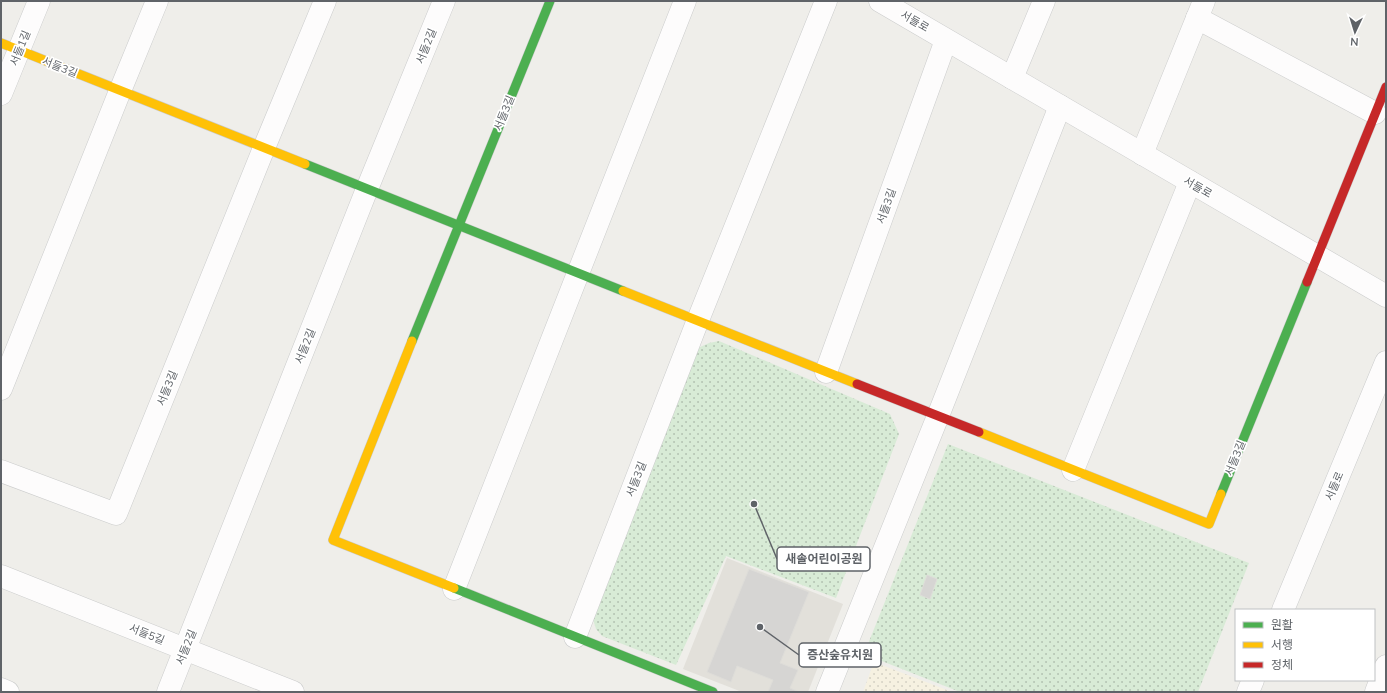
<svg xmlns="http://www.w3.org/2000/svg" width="1387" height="693" font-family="'Nunito Sans','Noto Sans KR',sans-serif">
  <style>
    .education { fill: #e2e0da }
    .grass { fill: url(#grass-dots) }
    .sand { fill: url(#sand-dots) }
    .building { fill: #d6d5d3; stroke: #deddd9 }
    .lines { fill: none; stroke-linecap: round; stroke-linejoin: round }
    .street-casing { stroke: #cbcccc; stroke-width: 23 }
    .fast-casing { stroke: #cacacb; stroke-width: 10 }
    .slow-casing { stroke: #cacacb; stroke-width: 10 }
    .jam-casing { stroke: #cacacb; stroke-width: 10 }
    .street { stroke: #fdfcfc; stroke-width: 22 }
    .fast { stroke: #4caf50; stroke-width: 9 }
    .slow { stroke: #ffc107; stroke-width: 9 }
    .jam { stroke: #c62828; stroke-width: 9 }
    .labels { text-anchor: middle; stroke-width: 3.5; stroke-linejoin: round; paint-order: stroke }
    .street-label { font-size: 11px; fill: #5f6368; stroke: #fff }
    .leader { fill: none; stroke: #5f6368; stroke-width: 1.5 }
    .callout-dot { fill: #5f6368; stroke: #fff; stroke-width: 1.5 }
    .callout { fill: #fff; stroke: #5f6368; stroke-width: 1.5 }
    .callout-label { font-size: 12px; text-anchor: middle; font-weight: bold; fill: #5f6368 }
  </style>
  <defs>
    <pattern id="grass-dots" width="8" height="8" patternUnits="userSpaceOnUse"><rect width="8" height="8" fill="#d8ebd6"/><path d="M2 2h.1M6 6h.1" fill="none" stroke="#b2c2b1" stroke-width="1.8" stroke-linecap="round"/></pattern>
    <pattern id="sand-dots" width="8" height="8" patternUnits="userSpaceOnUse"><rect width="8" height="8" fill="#f6f1e1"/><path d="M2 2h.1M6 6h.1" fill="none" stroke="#d5d1c4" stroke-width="1.8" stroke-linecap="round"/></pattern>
  </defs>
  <rect width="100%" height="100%" fill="#efeeea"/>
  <polygon class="education" points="727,558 843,604 808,692 742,692 683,669"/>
  <g class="grass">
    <polygon points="719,341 890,414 899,434 836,598 726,556 676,665 602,636 596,629 592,616 698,348 709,343"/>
    <polygon points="948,444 1249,563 1198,692 960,692 864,654"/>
  </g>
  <polygon class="sand" points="874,662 952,692 863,692"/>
  <g class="building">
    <polygon points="749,569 809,592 780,663 798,670 790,688 799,692 768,692 773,680 737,666 731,682 707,672"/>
    <polygon points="927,575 937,579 930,599 920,595"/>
  </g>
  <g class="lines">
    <g class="street-casing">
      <g id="street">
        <polyline points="880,1 1386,296"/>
        <polyline points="1197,18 1375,113"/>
        <polyline points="1012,78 1044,1"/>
        <polyline points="1,94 39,1"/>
        <polyline points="1142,154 1204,1"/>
        <polyline points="826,372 946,40"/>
        <polyline points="1,389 120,91 157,1"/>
        <polyline points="1073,470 1190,182"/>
        <polyline points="1,471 116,514 264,148 325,1"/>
        <polyline points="1,576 293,692"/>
        <polyline points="454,589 685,1"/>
        <polyline points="1283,610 1386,362"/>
        <polyline points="575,637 698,320 826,1"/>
        <polyline points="1,689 8,692"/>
        <polyline points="168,692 367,189 444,1"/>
        <polyline points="827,692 938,416 1060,106"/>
        <polyline points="1248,692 1253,680"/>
        <polyline points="1376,692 1386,666"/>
      </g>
    </g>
    <g class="fast-casing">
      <g id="fast">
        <polyline points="305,164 623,291"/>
        <polyline points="412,341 550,1"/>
        <polyline points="1221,494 1307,282"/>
        <polyline points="454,588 713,692"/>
      </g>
    </g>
    <g class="slow-casing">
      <g id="slow">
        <polyline points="1,43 305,164"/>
        <polyline points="623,291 857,384"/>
        <polyline points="412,341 333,540 454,588"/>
        <polyline points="979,432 1209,524 1221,494"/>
      </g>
    </g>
    <g class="jam-casing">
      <g id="jam">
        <polyline points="1307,282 1386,87"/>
        <polyline points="857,384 979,432"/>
      </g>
    </g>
    <use href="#street" class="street"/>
    <use href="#fast" class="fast"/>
    <use href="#slow" class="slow"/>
    <use href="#jam" class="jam"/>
  </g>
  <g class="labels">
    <g class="street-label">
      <text transform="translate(915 21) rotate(30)" y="4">서들로</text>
      <text transform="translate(426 46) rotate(-68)" y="4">서들2길</text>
      <text transform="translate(20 48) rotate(-68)" y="4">서들1길</text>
      <text transform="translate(60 67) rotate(22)" y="4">서들3길</text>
      <text transform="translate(504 113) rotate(-68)" y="4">서들3길</text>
      <text transform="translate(1198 187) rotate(30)" y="4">서들로</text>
      <text transform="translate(886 206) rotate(-70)" y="4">서들3길</text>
      <text transform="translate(305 346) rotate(-68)" y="4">서들2길</text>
      <text transform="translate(167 388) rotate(-68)" y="4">서들3길</text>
      <text transform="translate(1235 458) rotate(-68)" y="4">서들3길</text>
      <text transform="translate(636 479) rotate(-69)" y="4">서들3길</text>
      <text transform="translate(1334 486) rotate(-67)" y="4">서들로</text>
      <text transform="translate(147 634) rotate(22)" y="4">서들5길</text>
      <text transform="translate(186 647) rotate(-68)" y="4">서들2길</text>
    </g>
  </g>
  <path class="leader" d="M754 504L777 559M760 627L799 655"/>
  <g class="callout-dot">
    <circle cx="754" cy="504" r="4"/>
    <circle cx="760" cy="627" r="4"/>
  </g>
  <g class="callout">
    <rect x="777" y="547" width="93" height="24" rx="4"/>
    <rect x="799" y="643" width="82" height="24" rx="4"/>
  </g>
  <g class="callout-label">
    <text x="824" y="563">새솔어린이공원</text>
    <text x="840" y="659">증산숲유치원</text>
  </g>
  <rect width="1387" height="693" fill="none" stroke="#5f6368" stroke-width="4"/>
  <rect x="1235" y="609" width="140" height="72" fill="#ffffff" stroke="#bfc1c3"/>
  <rect x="1243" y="622" width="20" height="6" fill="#4caf50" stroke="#bfc1c3"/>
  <text x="1271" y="629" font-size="12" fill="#5f6368">원활</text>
  <rect x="1243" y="642" width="20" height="6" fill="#ffc107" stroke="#bfc1c3"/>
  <text x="1271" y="649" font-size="12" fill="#5f6368">서행</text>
  <rect x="1243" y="662" width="20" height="6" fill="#c62828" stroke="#bfc1c3"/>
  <text x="1271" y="669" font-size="12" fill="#5f6368">정체</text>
  <g transform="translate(1355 32) rotate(184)" stroke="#ffffff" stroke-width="3" paint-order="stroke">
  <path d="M0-3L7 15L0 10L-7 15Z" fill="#5f6368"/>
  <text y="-6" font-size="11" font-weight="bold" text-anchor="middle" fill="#5f6368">N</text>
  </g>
</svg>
